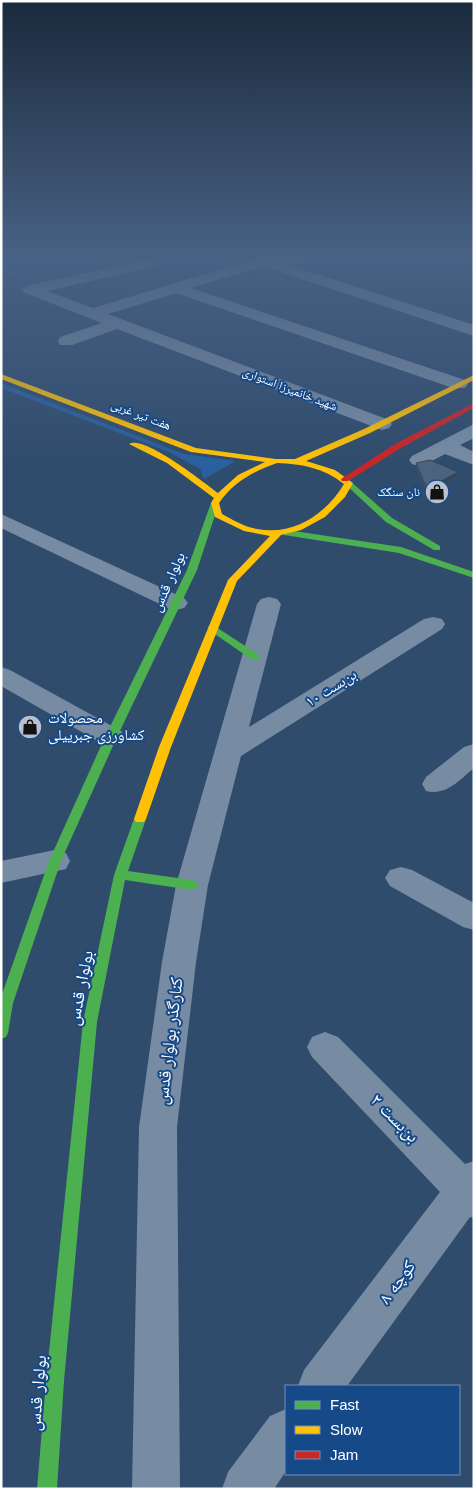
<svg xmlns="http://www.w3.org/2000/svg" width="475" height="1490" font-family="Helvetica,'Noto Naskh Arabic',sans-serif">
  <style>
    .green { fill: #2a609e }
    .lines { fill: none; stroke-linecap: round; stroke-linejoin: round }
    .street { fill: #778ba3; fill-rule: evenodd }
    .fast { fill: #4caf50; fill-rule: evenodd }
    .slow { fill: #ffc107; fill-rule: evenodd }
    .jam { fill: #c62828; fill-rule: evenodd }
    .wall { fill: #41556c }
    .shaded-wall { fill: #354558 }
    .building { fill: #4c637e; stroke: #354558 }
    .labels { text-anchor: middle; stroke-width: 4; stroke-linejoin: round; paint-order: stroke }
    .far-street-label { font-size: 12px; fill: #fff; stroke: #164987 }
    .far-poi-label { font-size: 12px; fill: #fff; stroke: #164987; text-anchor: end }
    .street-label { font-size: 15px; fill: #fff; stroke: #164987 }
    .poi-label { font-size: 15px; fill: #fff; stroke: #164987; text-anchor: start }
    .near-street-label { font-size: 18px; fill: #fff; stroke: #164987 }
  </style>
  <rect width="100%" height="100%" fill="#304c6d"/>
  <g class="green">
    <polygon points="1,253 121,253 1,278"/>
    <polygon points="1,383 184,454 236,461 204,479 200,469 169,452 1,388"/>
  </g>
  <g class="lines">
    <g class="street">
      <polygon points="274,253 285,253 286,258 302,253 325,253 323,256 292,266 474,325 474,336 263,266 191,288 465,380 468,384 465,388 453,388 176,293 108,314 389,420 392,424 389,428 382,430 117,329 72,345 60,345 58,341 60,337 102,323 25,293 22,290 30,285 151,259 156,260 158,263 156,266 47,291 93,308"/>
      <polygon points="474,424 474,438 460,445 474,452 474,465 445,454 426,464 419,466 412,464 409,460 412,456"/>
      <polygon points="1,514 184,598 188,603 184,608 176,610 168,608 1,528"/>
      <polygon points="269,597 277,599 281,604 249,727 424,619 433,617 442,619 445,624 442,629 241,756 208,885 196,962 177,1127 180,1489 132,1489 139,1127 162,962 176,885 257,604 261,599"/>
      <polygon points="1,667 10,670 121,731 125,737 121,743 111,746 101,743 1,686"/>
      <path d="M474,744V768C459,780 447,796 426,791L422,784L426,777L464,747Z"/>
      <polygon points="55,850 66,853 70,861 66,869 1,883 1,861"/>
      <polygon points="401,867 412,870 474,903 474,930 463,927 390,886 385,878 390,870"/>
      <polygon points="325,1032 338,1037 465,1164 474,1161 474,1218 470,1217 347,1386 298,1386 304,1370 440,1192 312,1057 307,1047 312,1037"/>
      <polygon points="286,1409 286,1471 274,1489 222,1489 228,1472 270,1416"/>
    </g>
    <g class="fast">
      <polygon points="455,253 463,253 474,259 474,263"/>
      <polygon points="349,480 392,518 440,546 440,550 434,550 386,522 346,485 346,481"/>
      <polygon points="215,500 219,503 197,570 117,737 61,861 13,1003 8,1033 6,1037 1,1039 1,997 49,861 105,737 187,570 211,503"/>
      <polygon points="287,530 401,547 474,572 474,578 399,553 284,535 283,533"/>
      <polygon points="213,625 259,655 260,657 259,659 251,659 209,630 208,628 209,626"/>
      <polygon points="140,815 144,816 146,819 128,871 192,880 197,882 198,885 197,888 192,890 125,880 97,1022 64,1381 57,1489 37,1489 46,1381 83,1022 114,875 134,819 136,816"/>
    </g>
    <path class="slow" d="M1,374L196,448L276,459H295L364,429L474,375V380L370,433L306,461L335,470L353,483L345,497L325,517L301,530L281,535L237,581L171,747L146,819L144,822H136L134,819L159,747L228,580L270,536L244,531L215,517L211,503L214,498L167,463L129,444C143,434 205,483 218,493L238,475L265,462L191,452L1,379ZM277,463C302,464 324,468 344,484C326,514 294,536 257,529C245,527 233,520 222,514L219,503C233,482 254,471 277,463Z"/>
    <polygon class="jam" points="474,403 474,408 401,448 348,481 342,481 341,479 395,444"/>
  </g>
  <polygon class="wall" points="416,463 458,472 457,476 427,493 416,467"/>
  <polygon class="shaded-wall" points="458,472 457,476 427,493 427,489"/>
  <polygon class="building" points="430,460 458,472 427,489 416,463"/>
  <linearGradient id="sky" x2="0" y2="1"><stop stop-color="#1a2a3c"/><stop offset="0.55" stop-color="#486184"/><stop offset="1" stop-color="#486184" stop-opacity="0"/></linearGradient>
  <rect width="475" height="462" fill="url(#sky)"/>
  <defs>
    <g id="shop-disc" transform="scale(1.25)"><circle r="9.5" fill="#b7c0cc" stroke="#164987"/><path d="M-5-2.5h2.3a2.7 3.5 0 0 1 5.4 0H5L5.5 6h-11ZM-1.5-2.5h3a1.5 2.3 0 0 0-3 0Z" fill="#111"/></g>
  </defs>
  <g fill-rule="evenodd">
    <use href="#shop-disc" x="437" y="492"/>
    <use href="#shop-disc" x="30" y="727"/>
  </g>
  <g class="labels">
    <g class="far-street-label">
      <text transform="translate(290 389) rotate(21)" y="4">شهید خانمیرزا استواری</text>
      <text transform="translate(141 415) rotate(21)" y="4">هفت تیر غربی</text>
    </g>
    <g class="far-poi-label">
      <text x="420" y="496">نان سنگک</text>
    </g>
    <g class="street-label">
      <text transform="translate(168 582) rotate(-66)" y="5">بولوار قدس</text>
      <text transform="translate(331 688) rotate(-32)" y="5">بن‌بست ۱۰</text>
    </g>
    <g class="poi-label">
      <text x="48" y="723">محصولات<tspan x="48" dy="17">کشاورزی جبرییلی</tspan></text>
    </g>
    <g class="near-street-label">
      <text transform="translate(80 988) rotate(-79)" y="6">بولوار قدس</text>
      <text transform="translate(169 1041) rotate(-83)" y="6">کنارگذر بولوار قدس</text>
      <text transform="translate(395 1118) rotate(45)" y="6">بن‌بست ۲</text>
      <text transform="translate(397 1282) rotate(-54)" y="6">کوچه ۸</text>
      <text transform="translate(37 1393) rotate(-85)" y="6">بولوار قدس</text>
    </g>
  </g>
  <rect width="475" height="1490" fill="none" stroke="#ffffff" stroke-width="5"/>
  <rect x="285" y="1385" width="175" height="90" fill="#164987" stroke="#7392b7"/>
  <rect x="295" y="1401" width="25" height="8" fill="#4caf50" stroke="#7392b7"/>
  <text x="330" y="1410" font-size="15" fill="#ffffff">Fast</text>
  <rect x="295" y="1426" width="25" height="8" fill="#ffc107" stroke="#7392b7"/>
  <text x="330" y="1435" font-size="15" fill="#ffffff">Slow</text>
  <rect x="295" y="1451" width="25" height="8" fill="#c62828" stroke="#7392b7"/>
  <text x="330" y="1460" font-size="15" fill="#ffffff">Jam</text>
</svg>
